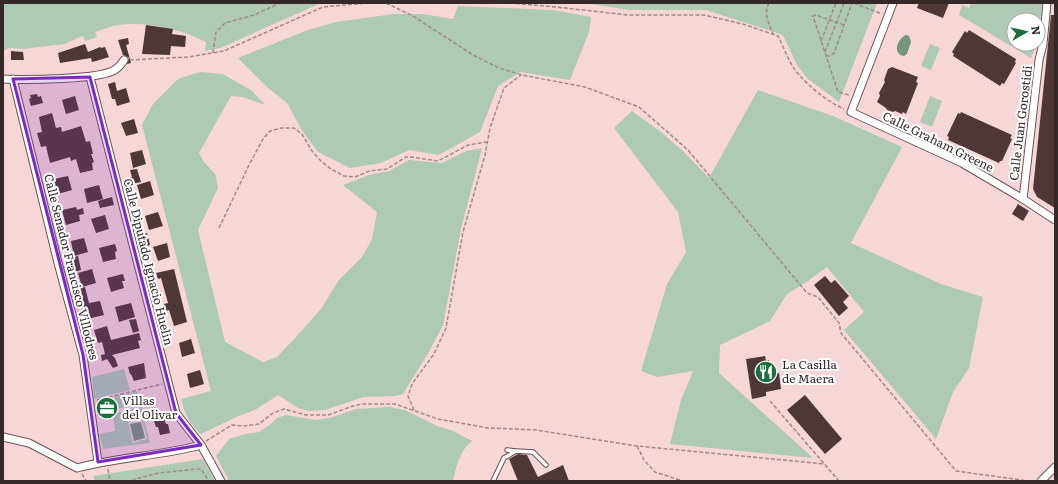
<svg xmlns="http://www.w3.org/2000/svg" width="1058" height="484" font-family="Literata,serif">
  <style>
    .green { fill: #aec9b5; fill-rule: evenodd }
    .water { fill: #75947d }
    .building { fill: #503737 }
    .lines { fill: none; stroke-linecap: round; stroke-linejoin: round }
    .service-casing { stroke: #6d5252; stroke-width: 5.5 }
    .minor-casing { stroke: #6d5252; stroke-width: 9 }
    .path { stroke: #a28a8a; stroke-width: 1.5; stroke-dasharray: 4 2; stroke-linecap: butt }
    .service { stroke: #fff; stroke-width: 3.5 }
    .minor { stroke: #fff; stroke-width: 7 }
    .marked { fill: #7b2cbf; fill-opacity: 0.2; stroke: #7b2cbf; stroke-width: 3; stroke-linejoin: round }
    .labels { text-anchor: middle; stroke-width: 4; stroke-linejoin: round; paint-order: stroke }
    .street-label { font-size: 12px; fill: #342828; stroke: #fff }
    .poi-label { font-size: 12px; fill: #342828; stroke: #fff; text-anchor: start }
  </style>
  <rect width="100%" height="100%" fill="#f6d6d6"/>
  <g class="green">
    <path d="M3,3H321L220,48L205,51L206,42C180,29 142,20 113,26C107,28 101,30 95,32L97,37L85,41L83,36L64,44L23,49L9,48L3,51Z"/>
    <polygon points="585,3 877,3 839,102 808,79 797,65 783,35 706,10 629,10"/>
    <polygon points="971,3 1042,3 1038,38 1038,20 1014,20 1014,44 1037,44 1031,58 959,15 962,5 969,8"/>
    <polygon points="458,6 553,10 591,17 589,32 570,80 520,72 498,86 480,132 439,155 409,150 381,163 350,168 318,152 301,129 288,104 267,87 238,58 308,30 336,22 394,14 423,14 453,19"/>
    <polygon points="930,44 940,48 931,70 921,66"/>
    <path d="M200,72L223,74L252,91L265,105L243,97L231,96L199,153L204,162L215,174L218,188L198,230L225,342L263,362L277,357L297,336L321,309L339,280L362,257L372,239L377,212L343,185L369,175L389,171L409,160L442,163L466,151L482,148L461,229L443,325L430,350L403,394L395,396L364,397L325,410L309,411L298,408L278,395L255,410L236,417L201,434C190,425 184,412 181,399L211,391L142,125L153,104L178,79Z"/>
    <polygon points="758,90 833,116 902,147 851,243 941,284 983,297 969,368 953,392 936,439 844,330 864,312 827,267 805,283 787,294 770,321 720,345 719,373 813,458 670,444 681,400 693,371 657,377 641,371 667,284 686,252 678,212 614,128 632,111 661,132 684,152 709,178"/>
    <polygon points="930,96 942,101 932,127 920,122"/>
    <polygon points="124,369 130,390 94,399 92,377"/>
    <polygon points="137,391 140,403 117,409 114,397"/>
    <path d="M141,407L150,443L103,449L99,434L115,431L113,414ZM141,417L147,439L133,443L128,421Z"/>
    <path d="M389,407L405,410L437,426L453,431L472,441C460,450 456,467 453,481H229L216,456L229,439L245,434L259,432L271,424L277,418L286,415L315,420L330,418L356,409Z"/>
    <polygon points="203,459 215,481 95,481 93,476"/>
  </g>
  <g class="water">
    <path d="M906,35L909,36L911,42L907,54L904,56C892,54 897,39 906,35Z"/>
    <polygon points="141,422 145,438 134,441 130,424"/>
  </g>
  <g class="building">
    <polygon points="919,3 949,3 943,18 917,8"/>
    <polygon points="1051,15 1055,15 1055,208 1037,197 1033,189"/>
    <polygon points="146,25 173,29 172,34 186,36 185,47 171,46 170,55 142,54"/>
    <polygon points="969,30 1016,59 1015,62 1016,63 1004,84 1002,83 1000,86 953,56 954,54 952,52 965,31 967,33"/>
    <polygon points="128,38 129,44 126,45 131,63 127,64 129,58 126,56 123,55 118,40"/>
    <polygon points="85,44 88,52 100,47 101,48 105,47 109,57 96,61 92,62 91,58 60,63 58,53"/>
    <polygon points="11,51 23,52 24,60 11,60"/>
    <polygon points="892,67 918,77 916,82 918,83 906,114 903,112 902,114 895,111 893,112 887,110 886,108 877,102 880,96 879,93 885,82 884,80 888,69"/>
    <polygon points="115,82 117,91 126,88 130,102 117,106 115,99 112,99 108,84"/>
    <polygon points="37,94 38,97 41,96 43,103 31,106 29,99 31,98 30,95"/>
    <polygon points="75,96 79,110 66,114 62,100"/>
    <polygon points="961,112 1012,135 1010,138 1012,139 1002,161 1000,161 999,163 948,140 949,137 947,136 958,113 960,114"/>
    <polygon points="52,113 56,128 61,127 62,132 81,126 86,142 90,141 93,154 91,154 94,162 92,163 93,170 80,173 76,159 71,161 70,157 50,163 46,146 41,147 37,133 42,132 39,117"/>
    <polygon points="134,119 138,133 126,136 121,123"/>
    <polygon points="142,150 146,164 133,168 130,153"/>
    <polygon points="137,169 141,182 127,185 125,179 132,177 130,170"/>
    <polygon points="68,176 72,190 58,194 54,179"/>
    <polygon points="150,181 154,195 141,199 137,185"/>
    <polygon points="99,185 103,199 87,203 84,189"/>
    <polygon points="112,197 114,205 100,208 98,201"/>
    <polygon points="1018,204 1029,211 1023,221 1012,214"/>
    <polygon points="76,207 77,210 83,208 84,214 79,215 80,221 66,225 62,210"/>
    <polygon points="158,212 163,226 149,230 145,216"/>
    <polygon points="105,215 109,229 96,233 91,219"/>
    <polygon points="147,233 150,245 143,247 140,234"/>
    <polygon points="84,238 88,252 74,256 71,241"/>
    <polygon points="167,243 170,257 158,261 153,247"/>
    <polygon points="115,244 117,251 115,252 116,259 103,262 99,248"/>
    <polygon points="78,256 81,270 73,272 70,258"/>
    <polygon points="92,269 96,283 82,287 78,273"/>
    <polygon points="174,269 187,322 174,326 169,310 166,311 164,304 168,303 161,278 158,279 156,273"/>
    <polygon points="123,274 125,281 122,281 124,288 111,292 107,278"/>
    <polygon points="825,276 831,283 835,280 849,296 843,302 848,308 839,316 814,285"/>
    <polygon points="85,287 89,303 100,301 104,315 87,319 83,303 75,305 71,291"/>
    <polygon points="131,303 135,317 119,322 115,307"/>
    <polygon points="136,319 139,331 133,333 129,320"/>
    <polygon points="107,326 111,340 139,333 141,340 138,341 140,348 112,355 115,358 118,366 113,368 107,359 102,361 101,355 105,354 102,342 98,343 94,330"/>
    <polygon points="191,339 195,353 182,357 179,343"/>
    <polygon points="765,356 766,361 769,360 771,374 779,373 781,389 766,392 766,396 752,399 746,359"/>
    <polygon points="144,363 146,378 134,381 131,374 130,374 128,367"/>
    <polygon points="200,370 204,384 190,388 187,374"/>
    <polygon points="805,395 842,439 825,454 787,410"/>
    <polygon points="112,402 114,410 100,412 100,405"/>
    <polygon points="163,416 166,424 168,424 170,433 160,435 158,427 156,427 153,418"/>
    <polygon points="518,454 527,455 538,477 563,465 569,481 518,481 509,459"/>
  </g>
  <g class="lines">
    <g class="service-casing">
      <g id="service">
        <polyline points="507,450 515,451"/>
        <polyline points="493,481 504,458 516,451 533,452 546,465"/>
      </g>
    </g>
    <g class="minor-casing">
      <g id="minor">
        <polyline points="893,3 851,112 962,163 1023,199 1055,220"/>
        <polyline points="90,77 176,413 201,445 221,481"/>
        <path d="M3,79C23,80 103,80 116,69C119,67 122,63 124,60"/>
        <polyline points="13,79 58,263 83,355 98,462"/>
        <polyline points="1023,199 1039,60 1043,44 1047,3"/>
        <path d="M3,437L29,443L77,468C118,457 160,456 201,445"/>
        <polyline points="1041,481 1055,467"/>
      </g>
    </g>
    <g class="path">
      <polyline points="386,3 413,16 473,55 499,68 522,75 585,87 639,107 688,150 807,293 818,297 839,323 841,333 956,471 1029,481"/>
      <path d="M510,3L556,7L628,15H704L743,24L778,36C783,46 787,57 793,67C804,83 826,101 844,109"/>
      <path d="M769,3C763,14 769,23 773,34"/>
      <polyline points="854,3 882,14"/>
      <polyline points="844,25 816,15 813,16 838,92 849,95"/>
      <polyline points="821,41 836,3"/>
      <polyline points="825,52 844,3"/>
      <polyline points="213,53 216,32 225,23 254,15 280,3"/>
      <polyline points="826,56 830,56 834,53 852,3"/>
      <polyline points="130,60 188,57 224,51 323,7 367,3"/>
      <polyline points="219,228 249,165 263,139 270,131 281,128 294,128 302,134 312,151 321,161 331,169 344,176 355,177 369,171 387,169 406,157 411,157 438,161 468,145 487,142"/>
      <polyline points="97,400 162,384"/>
      <polyline points="770,401 839,481"/>
      <polyline points="414,410 408,396 412,384 434,354 446,328 463,232 485,155 490,128 504,88 521,75"/>
      <polyline points="206,441 232,425 243,426 259,424 273,413 284,409 306,415 328,415 353,406 362,404 395,404 438,419 488,428 536,430 637,446 825,464"/>
      <polyline points="637,446 644,460 655,472 683,481"/>
      <polyline points="108,469 110,481"/>
      <polyline points="82,474 86,481"/>
      <polyline points="132,481 135,479 159,473 196,469 201,469 209,481"/>
    </g>
    <use href="#service" class="service"/>
    <use href="#minor" class="minor"/>
  </g>
  <path class="marked" d="M90,77L176,413L201,445L98,462L83,355L13,79Z"/>
  <defs>
    <g id="restaurant-disc" transform="scale(1.15)"><circle r="9.5" fill="#1d6d3e" stroke="#fff"/><path d="M-5-6h1v4h1v-4h1v4h1v-4h1v5L-1.5 .5V6h-2V.5L-5-1ZM5-6V6H3V1.5H1.5Q1.5-4 5-6Z" fill="#fff"/></g>
    <g id="office-disc" transform="scale(1.15)"><circle r="9.5" fill="#1d6d3e" stroke="#fff"/><path d="M-6-3h4V-5.5h4V-3h4V5H-6ZM-1-4.5V-3h2v-1.5ZM-6 0V1H6V0Z" fill="#fff"/></g>
  </defs>
  <g fill-rule="evenodd">
    <use href="#restaurant-disc" x="766" y="372"/>
    <use href="#office-disc" x="107" y="408"/>
  </g>
  <g class="labels">
    <g class="street-label">
      <text transform="translate(1021 123) rotate(-83)" y="4">Calle Juan Gorostidi</text>
      <text transform="translate(938 142) rotate(26)" y="4">Calle Graham Greene</text>
      <text transform="translate(148 262) rotate(76)" y="4">Calle Diputado Ignacio Huelin</text>
      <text transform="translate(71 267) rotate(76)" y="4">Calle Senador Francisco Villodres</text>
    </g>
    <g class="poi-label">
      <text x="782" y="369">La Casilla<tspan x="782" dy="14">de Maera</tspan></text>
      <text x="122" y="405">Villas<tspan x="122" dy="14">del Olivar</tspan></text>
    </g>
  </g>
  <rect width="1058" height="484" fill="none" stroke="#342828" stroke-width="8"/>
  <g transform="translate(1026 32) rotate(82)"><circle r="19" fill="#ffffff" stroke="#aea9a9"/>
  <path d="M0-3L7 15L0 10L-7 15Z" fill="#1d6d3e"/>
  <text y="-6" font-size="11" font-weight="bold" text-anchor="middle" fill="#342828">N</text>
  </g>
</svg>
